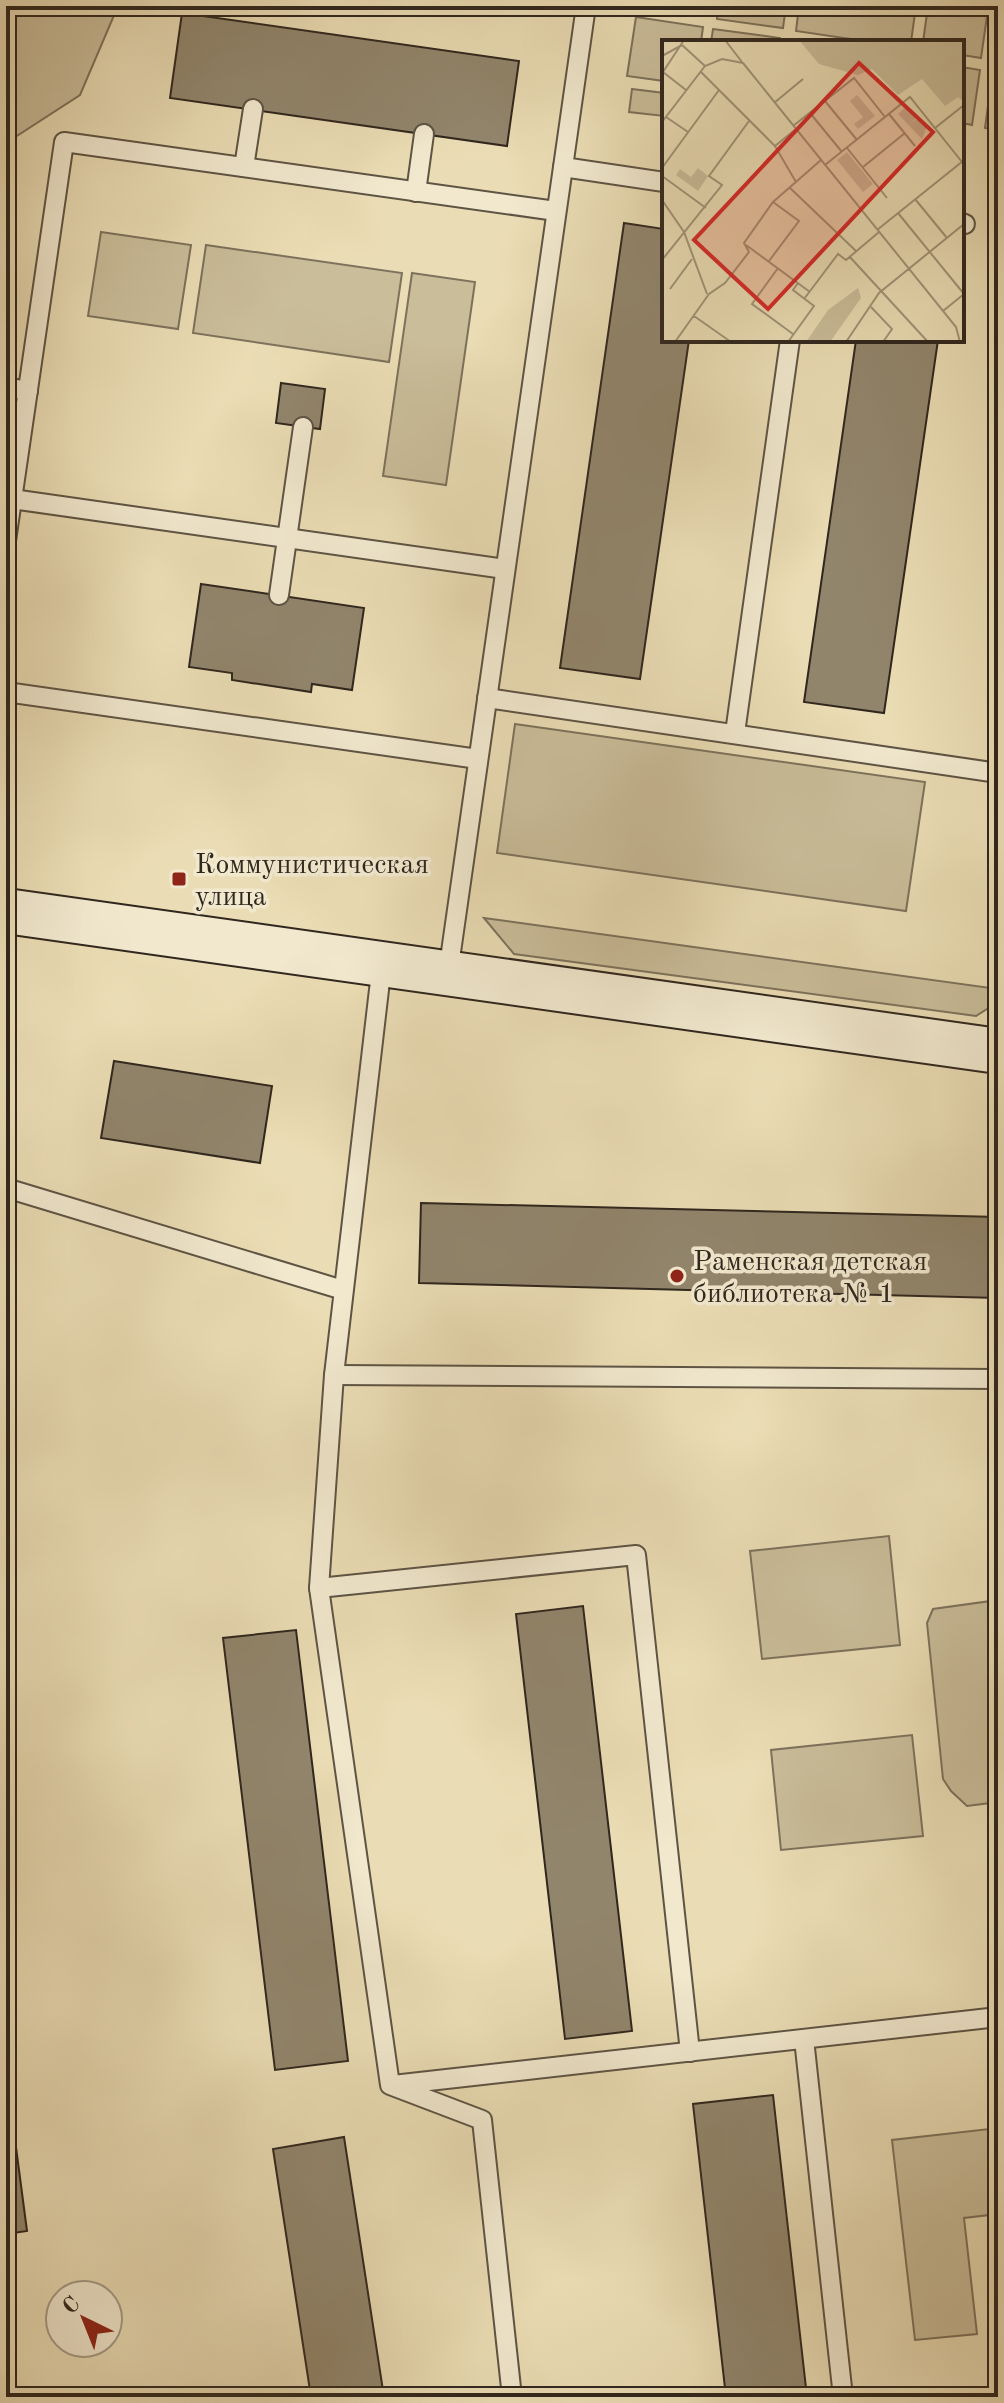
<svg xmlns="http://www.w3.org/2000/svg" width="1004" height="2403" font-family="'Old Standard TT',serif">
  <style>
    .green { fill: #cabd9a; stroke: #7d725c; stroke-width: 2 }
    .building { fill: #91856c; stroke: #30271e; stroke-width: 2 }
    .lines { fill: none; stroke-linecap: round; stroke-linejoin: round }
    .service-casing { stroke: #5e5444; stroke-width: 22 }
    .secondary-casing { stroke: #30271e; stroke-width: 48 }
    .service { stroke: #f1e8ce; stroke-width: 18 }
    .secondary { stroke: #f1e8ce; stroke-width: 44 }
    .poi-dot { fill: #8f2418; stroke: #f1e8ce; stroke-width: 3 }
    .labels { text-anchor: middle; stroke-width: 7; stroke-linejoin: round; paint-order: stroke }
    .poi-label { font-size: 28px; fill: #30271e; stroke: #f1e8ce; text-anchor: start }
    .inset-road { fill: none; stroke: #a09478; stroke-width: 2 }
    .view { fill: #d62828; fill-opacity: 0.15; stroke: #d62828; stroke-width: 4 }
    .inset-edge { fill: none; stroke: #30271e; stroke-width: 4 }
  </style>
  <rect width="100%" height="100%" fill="#eadcb4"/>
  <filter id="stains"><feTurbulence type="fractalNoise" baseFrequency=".0025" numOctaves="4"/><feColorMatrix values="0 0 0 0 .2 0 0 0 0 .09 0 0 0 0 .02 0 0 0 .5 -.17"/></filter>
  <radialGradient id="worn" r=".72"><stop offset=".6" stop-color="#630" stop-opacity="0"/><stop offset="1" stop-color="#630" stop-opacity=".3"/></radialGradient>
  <g class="green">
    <polygon points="6,6 118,6 80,95 6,143"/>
    <polygon points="718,6 786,6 783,28 717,19"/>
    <polygon points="799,6 916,6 911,42 871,42 796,31"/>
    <polygon points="928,6 966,6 988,9 981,58 962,55 962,42 923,42"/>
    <polygon points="636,17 703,27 701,42 664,42 664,81 627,76"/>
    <polygon points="713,29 780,38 780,42 711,42"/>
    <polygon points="962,67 980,70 972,125 962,123"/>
    <polygon points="993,70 998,71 998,130 985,128"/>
    <polygon points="632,89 664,93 664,116 629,112"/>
    <polygon points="101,232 191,245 178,329 88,316"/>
    <polygon points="206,245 402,273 389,362 193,333"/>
    <polygon points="412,273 475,282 446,485 383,476"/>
    <polygon points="515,724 925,782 906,911 497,853"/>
    <polygon points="484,918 998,989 998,1002 976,1016 514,954"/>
    <polygon points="889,1536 900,1645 762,1659 750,1551"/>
    <polygon points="998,1600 998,1802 967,1806 951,1791 943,1779 927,1623 933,1609"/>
    <polygon points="912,1735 923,1836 781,1850 771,1750"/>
    <polygon points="998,2128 998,2214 964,2218 977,2334 915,2340 892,2140"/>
  </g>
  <g class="building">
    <polygon points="182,13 519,61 507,146 170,98"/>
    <polygon points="624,223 664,229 664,340 689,340 640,679 560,668"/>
    <polygon points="856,340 938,340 884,713 804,702"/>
    <polygon points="281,383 325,389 320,429 276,423"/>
    <polygon points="201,584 364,608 352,690 312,684 311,692 232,680 232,673 189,667"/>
    <polygon points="114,1061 272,1086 260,1163 101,1138"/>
    <polygon points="421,1203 998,1217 998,1298 419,1283"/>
    <polygon points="583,1606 632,2031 565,2039 516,1614"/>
    <polygon points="296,1630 348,2061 275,2070 223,1638"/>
    <polygon points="6,2071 27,2231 6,2234"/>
    <polygon points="773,2095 807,2397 726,2397 693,2104"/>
    <polygon points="344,2137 384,2397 311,2397 273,2149"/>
  </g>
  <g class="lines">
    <g class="service-casing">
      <g id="service">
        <polyline points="244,167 253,109"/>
        <polyline points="563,167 664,182"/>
        <polyline points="416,192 424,134"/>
        <polyline points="962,223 965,224"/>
        <polyline points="6,387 28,391"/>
        <polyline points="12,499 505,569"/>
        <polyline points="6,541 64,142 556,211"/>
        <polyline points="279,595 303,427"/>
        <polyline points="6,692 478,759"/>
        <polyline points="487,698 998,773"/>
        <polyline points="735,733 790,340"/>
        <polyline points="382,964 334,1375 319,1588 390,2085 482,2120 512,2397"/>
        <polyline points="448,973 586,6"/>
        <polyline points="6,1188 343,1290"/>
        <polyline points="334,1375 998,1379"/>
        <polyline points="319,1588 636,1555 690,2052"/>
        <polyline points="804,2039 843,2397"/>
        <polyline points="393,2085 998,2017"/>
      </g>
    </g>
    <g class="secondary-casing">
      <polyline id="secondary" points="6,911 998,1051"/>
    </g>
    <use href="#service" class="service"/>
    <use href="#secondary" class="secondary"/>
  </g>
  <g class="poi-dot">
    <rect x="171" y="871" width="16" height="16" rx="4"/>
    <circle cx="677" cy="1276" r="8"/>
  </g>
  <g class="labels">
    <g class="poi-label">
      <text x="195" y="873">Коммунистическая<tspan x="195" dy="32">улица</tspan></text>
      <text x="693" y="1270">Раменская детская<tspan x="693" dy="32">библиотека № 1</tspan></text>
    </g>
  </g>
  <g transform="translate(662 40)">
    <rect width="302" height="302" fill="#eadcb4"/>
    <path d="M137,0H302V62L296,57L283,66L260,39L236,55L210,29L196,35L157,24ZM195,55L213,76L196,89L192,84L201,77L188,61ZM243,68L256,76L247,85L257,77L265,86L260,99L236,74ZM185,112L211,144L201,152L175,120ZM36,128L46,136L36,151L14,135L18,129L29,137ZM196,248L199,258L168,302H144L166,270Z" fill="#cabd9a"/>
    <path class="inset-road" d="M22,0L1,32L24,50M63,0L80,22M0,16L20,5L43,26M38,31L113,106L134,142M163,61L195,100M112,63L141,39M148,73L180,112M227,74L253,106M4,77L26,92M0,82L43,26L60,19L81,23L294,287L298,302M131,86L192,38L223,77M273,88L302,65M113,106L134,89M185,108L225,158M163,125L248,57L300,122M201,127L243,93M0,128L57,50M0,136L44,168M127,147L194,211M253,159L285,198M0,160L22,192L45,254M236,173L302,254M215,190L301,121M84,205L148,252M187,216L266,302M0,220L60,145L47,136L87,81M107,221L137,181L111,162M116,228L90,264L131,294M8,249L30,219M142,259L176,214L184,220L217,192M209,267L230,289L221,302M281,271L302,254M32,276L69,302M13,302L47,254L63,243L87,212L82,203L111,162L159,120M126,302L152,266L131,250L136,243M184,302L217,253L302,184"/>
    <path class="view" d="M197,23L271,92L106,269L32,200Z"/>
    <rect width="302" height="302" class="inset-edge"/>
  </g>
  <rect width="1004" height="2403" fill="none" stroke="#eadcb4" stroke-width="32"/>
  <rect x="8" y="8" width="988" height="2387" fill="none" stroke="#30271e" stroke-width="4"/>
  <rect x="16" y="16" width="972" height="2371" fill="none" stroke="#30271e" stroke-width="2"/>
  <g transform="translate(84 2319) rotate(317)"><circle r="38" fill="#f1e8ce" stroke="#a49b88" stroke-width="2"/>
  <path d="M0-6L14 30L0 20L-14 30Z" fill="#8f2418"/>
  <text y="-12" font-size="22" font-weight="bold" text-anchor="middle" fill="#30271e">С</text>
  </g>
  <rect width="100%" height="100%" filter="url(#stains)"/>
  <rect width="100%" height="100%" fill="url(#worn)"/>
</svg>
